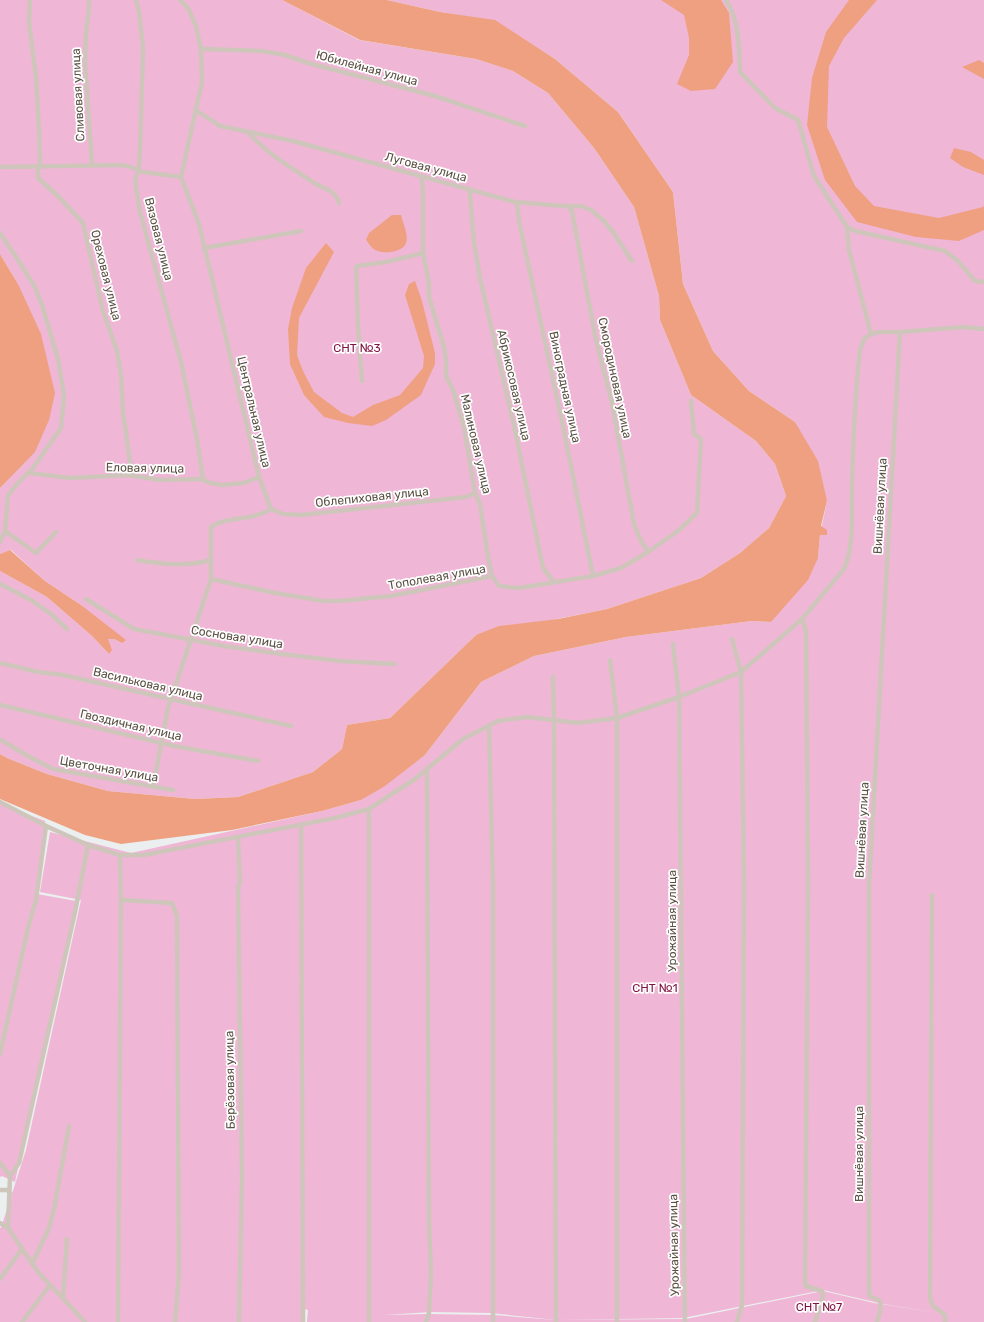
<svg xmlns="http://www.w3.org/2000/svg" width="984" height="1322" font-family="Rubik,sans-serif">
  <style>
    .green { fill: #f0b6d6; fill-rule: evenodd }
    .water { fill: #efa081 }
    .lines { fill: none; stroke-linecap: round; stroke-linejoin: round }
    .street { stroke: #cfc6bb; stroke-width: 4.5 }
    .labels { text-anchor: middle; stroke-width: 3.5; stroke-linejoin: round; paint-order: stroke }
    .street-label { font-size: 12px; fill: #5a5043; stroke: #fff }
    .park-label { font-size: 12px; fill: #7e1240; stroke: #fff }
  </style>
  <rect width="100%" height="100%" fill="#ebefef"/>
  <g class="green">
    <polygon points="0,0 282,0 359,40 476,59 513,71 548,93 594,148 634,207 659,296 660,320 691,395 756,441 775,464 786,496 769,528 740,553 701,578 607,609 476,635 390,718 347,725 342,749 313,772 238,797 195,799 108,791 47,774 7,758 0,754 0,571 47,597 92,636 109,654 108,639 114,639 122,643 81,605 45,581 11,550 0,554 0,488 9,478 18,284 0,254"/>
    <path d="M387,0H984V1322H307L308,1310L304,1309L302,1322H0V1227L1,1228L26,1150L81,900L40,892L50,832L131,853L322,811L361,800L425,755L481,682L534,656L626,637L752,621L771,622L818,558L820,535L827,501L795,422L749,391L713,351L683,284L673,192L618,112L555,59L495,21L440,12ZM823,1290L883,1304L945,1314L874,1303L823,1291L686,1319L555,1320L494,1315L427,1314L383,1315L431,1312L490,1313L556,1320L683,1318Z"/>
    <polygon points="0,804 45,821 37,894 76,901 15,1182 2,1176 0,1177"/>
  </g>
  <g class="water">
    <polygon points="282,0 387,0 440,12 495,20 555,59 618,112 673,192 683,284 713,351 749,391 795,422 818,461 827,501 821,526 827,530 827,535 820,535 818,558 808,580 771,622 752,621 626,637 534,656 481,682 425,755 385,786 361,800 322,811 232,830 121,844 85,835 0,799 0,754 7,758 47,774 108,791 195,799 238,797 313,772 342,749 347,725 390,718 476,635 499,626 558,619 607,609 701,578 740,553 769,528 786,496 775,464 756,441 691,395 660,320 659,296 634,207 594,148 548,93 513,71 476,59 360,40"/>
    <polygon points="661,0 721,0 729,13 733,62 715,89 691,91 677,84 689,55 689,38 684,15"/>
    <polygon points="849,0 877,0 844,38 829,66 827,127 855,186 874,206 939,218 983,207 984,205 984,230 959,241 916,237 857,222 825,180 807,125 812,78 826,32"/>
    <polygon points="979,60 984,63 984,79 962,67"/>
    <polygon points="954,148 971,152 984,160 984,175 963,167 950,158"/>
    <path d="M392,215H401C403,223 409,236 406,243C403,252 386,254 378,251C373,250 369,244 366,240L369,233Z"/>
    <polygon points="326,243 334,252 299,318 297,355 303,371 314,392 342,413 353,417 373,405 400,395 423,368 424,356 405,295 409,284 415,281 422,301 435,353 435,364 421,395 386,420 372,426 348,423 324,417 304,395 290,364 288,329 292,308 306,268"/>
    <polygon points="0,254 18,284 41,334 55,393 49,420 35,452 0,488"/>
    <polygon points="10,550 45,581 81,605 126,640 122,643 114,639 108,639 112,650 109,654 92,636 47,597 0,571 0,554"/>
  </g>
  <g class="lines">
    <g class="street">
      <polyline points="30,0 29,22 36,77 39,130 40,161 38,170 38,178 59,197 83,223 103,311 117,351 121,375 123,412 132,476"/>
      <polyline points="89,0 89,10 86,32 85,62 92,165"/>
      <polyline points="136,0 139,12 143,48 140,151 139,170 135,180 140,212 181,362 197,439 203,480"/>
      <path d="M726,0C740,23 739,46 740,72L775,108L798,120L814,176L847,227L855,231L945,251L958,261L975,281L984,282"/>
      <polyline points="201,49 261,51 285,55 308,63 435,96 525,126"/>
      <polyline points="196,110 220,126 293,141 515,202 564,206 581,206 591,210 604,221 613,232 632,261"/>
      <path d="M249,133C267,154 293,169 316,184C321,187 328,189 332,192C336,196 338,198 339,203"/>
      <polyline points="0,167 122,165 131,167 143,172 181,177"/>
      <polyline points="421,176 423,189 423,253 429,283 429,297 444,347 446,359 446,376 453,390 464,427 475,493 480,504 488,557 492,576"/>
      <polyline points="468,189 470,194 474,242 480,278 515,430 543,568 554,582"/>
      <polyline points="517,202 519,221 562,421 593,576"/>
      <polyline points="568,206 572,211 596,340 612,403 634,524 640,539 648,552"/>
      <polyline points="847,227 849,250 871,334"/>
      <polyline points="0,233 16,257 35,287 43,308 58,359 64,395 61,428 33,468 16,485 8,496 5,531 0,542"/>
      <polyline points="204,248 301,231"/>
      <polyline points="362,381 358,328 356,267 357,266 386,262 423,253"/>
      <polyline points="29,473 71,478 129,475 159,480 202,479 210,483 222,485 244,483 259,477"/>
      <polyline points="271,509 283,514 301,515 466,497 475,493"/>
      <polyline points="5,531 36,553 56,532"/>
      <path d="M137,560C161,564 187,567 211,560"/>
      <polyline points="211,579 275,593 324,601 339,601 391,596 492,576 499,586 519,588 593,576 621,568 648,552 678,531 697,513 701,439 694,434 691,401"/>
      <polyline points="0,584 31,600 51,614 67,629"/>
      <polyline points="86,599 134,629 224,646 281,654 340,661 395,664"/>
      <polyline points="802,619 806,631 808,882 805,1283 806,1286 822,1291 823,1296 815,1322"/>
      <polyline points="732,639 741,672 744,883 742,1305 737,1322"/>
      <polyline points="673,644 679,697 685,1322"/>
      <polyline points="610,660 617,718 617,1322"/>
      <polyline points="0,663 38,672 63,675 291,726"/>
      <polyline points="553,677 554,721 556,1322"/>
      <polyline points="0,705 174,746 258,761"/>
      <polyline points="489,725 493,886 493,1322"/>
      <polyline points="1,740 28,756 53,769 173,790"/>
      <path d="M153,787L168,708L211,579V527C226,516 253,521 271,509L259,477L199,224L181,177L202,82L201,49L196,26L188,8L180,0"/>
      <path d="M0,802L46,826L88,845L120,855H144L335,818L369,809L415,779L463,739L498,721L527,717L578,723L617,718L679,697L741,672L802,619L844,569C855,545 851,513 852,487C853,441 855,396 860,350L864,339L871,334L879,332H900L964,327L984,329"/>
      <polyline points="301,825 303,1322"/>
      <polyline points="238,838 240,882 238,888 242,1176 239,1322"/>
      <polyline points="932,895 930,1298 933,1306 945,1315 945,1322"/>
      <polyline points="121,900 172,903 177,916 179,1274 175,1322"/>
      <polyline points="0,1054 28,928 36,900 46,826"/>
      <polyline points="0,1163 10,1176 8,1228 38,1272 85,1322"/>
      <polyline points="10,1176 19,1163 75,912 88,845"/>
      <polyline points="0,1190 7,1190 10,1193"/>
      <polyline points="0,1223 8,1228"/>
      <polyline points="32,1264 49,1228 54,1209 69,1126"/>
      <polyline points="0,1279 22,1249"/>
      <polyline points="63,1299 67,1239"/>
      <polyline points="22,1322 50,1285"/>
      <polyline points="118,1322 121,900 120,855"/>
      <polyline points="369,1322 369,809"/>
      <polyline points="426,1322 429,1313 431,1273 429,1222 427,768"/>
      <path d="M877,1322C879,1315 882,1308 880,1301L870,1296L869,1293V885L900,332"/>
    </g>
  </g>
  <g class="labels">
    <g class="street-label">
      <text transform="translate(367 68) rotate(15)" y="4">Юбилейная улица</text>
      <text transform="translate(78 95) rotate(-93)" y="4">Сливовая улица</text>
      <text transform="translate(426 167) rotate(15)" y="4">Луговая улица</text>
      <text transform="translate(159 239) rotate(76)" y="4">Вязовая улица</text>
      <text transform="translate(106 275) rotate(76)" y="4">Ореховая улица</text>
      <text transform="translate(615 378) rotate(78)" y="4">Смородиновая улица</text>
      <text transform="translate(514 385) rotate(77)" y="4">Абрикосовая улица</text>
      <text transform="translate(565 387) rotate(78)" y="4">Виноградная улица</text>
      <text transform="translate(254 412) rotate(77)" y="4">Центральная улица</text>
      <text transform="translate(476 444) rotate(77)" y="4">Малиновая улица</text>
      <text transform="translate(145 468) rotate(1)" y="4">Еловая улица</text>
      <text transform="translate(372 497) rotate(-6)" y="4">Облепиховая улица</text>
      <text transform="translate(880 506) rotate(-87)" y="4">Вишнёвая улица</text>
      <text transform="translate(437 577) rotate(-10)" y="4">Тополевая улица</text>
      <text transform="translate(237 637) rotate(9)" y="4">Сосновая улица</text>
      <text transform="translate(148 684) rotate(13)" y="4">Васильковая улица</text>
      <text transform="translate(131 725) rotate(13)" y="4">Гвоздичная улица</text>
      <text transform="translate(109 769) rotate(10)" y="4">Цветочная улица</text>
      <text transform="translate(862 830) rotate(-87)" y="4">Вишнёвая улица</text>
      <text transform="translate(672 921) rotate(-90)" y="4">Урожайная улица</text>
      <text transform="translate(230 1080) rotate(-91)" y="4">Берёзовая улица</text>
      <text transform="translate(859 1154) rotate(-90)" y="4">Вишнёвая улица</text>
      <text transform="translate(674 1245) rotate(-91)" y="4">Урожайная улица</text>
    </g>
    <g class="park-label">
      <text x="357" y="352">СНТ №3</text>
      <text x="655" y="992">СНТ №1</text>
      <text x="819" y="1311">СНТ №7</text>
    </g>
  </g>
</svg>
